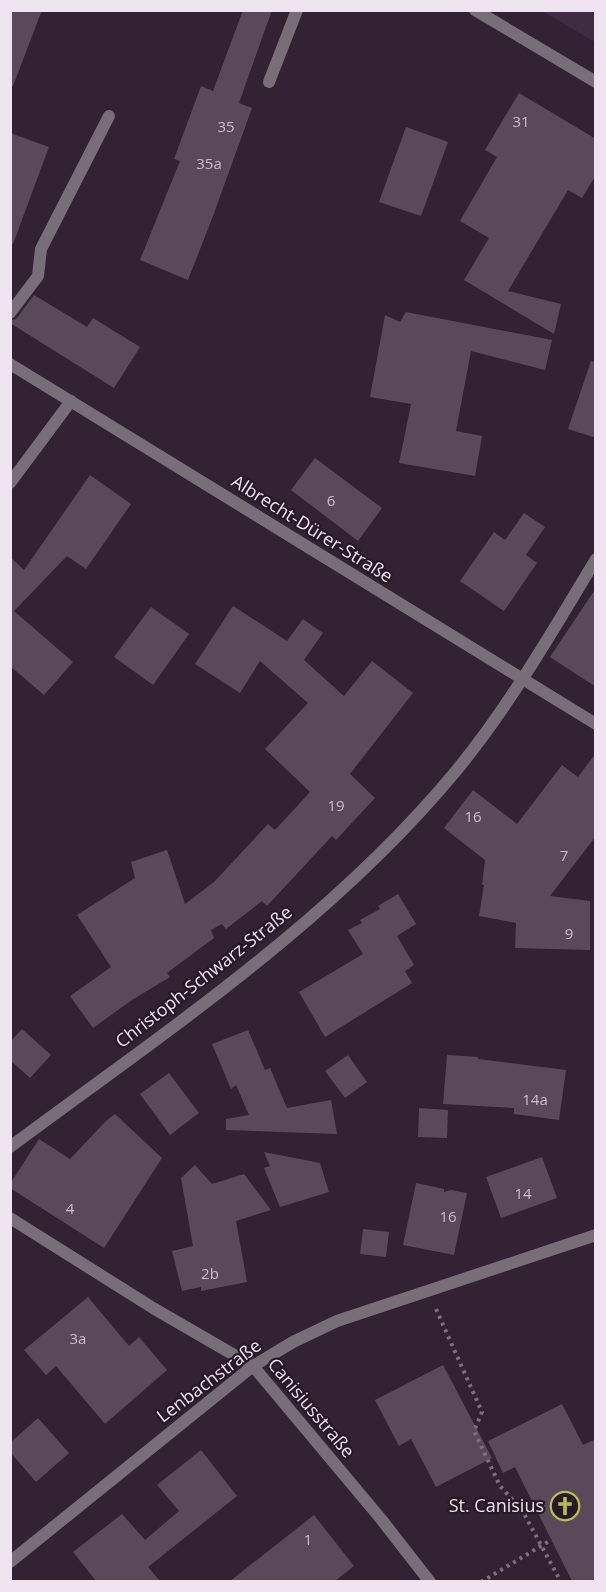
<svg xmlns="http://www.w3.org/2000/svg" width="606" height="1592" font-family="'Open Sans',sans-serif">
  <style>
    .built { fill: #402c42 }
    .building { fill: #5a495b }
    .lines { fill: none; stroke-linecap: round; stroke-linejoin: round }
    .path { stroke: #7c6e7d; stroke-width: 4; stroke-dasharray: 3 4.5; stroke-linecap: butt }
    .lane { stroke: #776e77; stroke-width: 12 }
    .street { stroke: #776e77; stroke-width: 12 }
    .labels { text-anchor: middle; stroke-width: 4.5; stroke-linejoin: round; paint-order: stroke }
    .number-label { font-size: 15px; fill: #c9bcca }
    .street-label { font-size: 18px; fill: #eee3ef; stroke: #281929 }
    .poi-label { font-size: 18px; fill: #eee3ef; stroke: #281929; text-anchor: end }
  </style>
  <rect width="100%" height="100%" fill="#322233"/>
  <polygon class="built" points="542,11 595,11 595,42"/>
  <g class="building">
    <polygon points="10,10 42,10 13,86 10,86"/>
    <polygon points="243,10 272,10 239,103 252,108 213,216 188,280 140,260 180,161 174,159 201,86 213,91"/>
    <polygon points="519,93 596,139 596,175 582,198 568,190 508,291 561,304 554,334 464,280 489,238 460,221 497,157 485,150"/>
    <polygon points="406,127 448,142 421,216 379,202"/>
    <polygon points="10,133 49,147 13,244 10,243"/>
    <polygon points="34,295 87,327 93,318 140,347 114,388 10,323 10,321 17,318"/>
    <polygon points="406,312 552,340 545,370 471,351 456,431 482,436 475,476 399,463 411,404 370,397 385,315 400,322"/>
    <polygon points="591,361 596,362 596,438 568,429"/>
    <polygon points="315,458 382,508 358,541 291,490"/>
    <polygon points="90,475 131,504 86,569 67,556 14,611 73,662 44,695 10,666 10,557 24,570"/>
    <polygon points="524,513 545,527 526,555 537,563 504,611 460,581 494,532 505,540"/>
    <polygon points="596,588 596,687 550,657"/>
    <polygon points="233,606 287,641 303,619 323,633 304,660 344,696 372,661 413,693 350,774 375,798 336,840 332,836 267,906 262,901 226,929 222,924 211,930 214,938 167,973 170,977 132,1000 93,1028 70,996 111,967 77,915 135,878 131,862 167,850 185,904 214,882 268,824 275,830 310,792 265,749 308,703 260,661 240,693 195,664"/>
    <polygon points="151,607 189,634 153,685 114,657"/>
    <polygon points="596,753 596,836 550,896 590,901 590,950 515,948 516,923 479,916 484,885 482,885 485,860 444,828 473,790 517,824 562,765 578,777"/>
    <polygon points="398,894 416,924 397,936 414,965 405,971 412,983 325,1037 299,992 363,954 348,930 362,923 360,920 380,909 378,906"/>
    <polygon points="22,1029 51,1055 30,1078 10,1060 10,1042"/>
    <polygon points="248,1030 265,1070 270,1068 287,1108 331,1100 337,1134 226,1130 226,1119 249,1115 236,1085 231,1089 212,1044"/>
    <polygon points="348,1055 367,1082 345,1098 325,1071"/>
    <polygon points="447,1055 478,1057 478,1059 566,1070 559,1120 514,1114 514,1108 443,1104"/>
    <polygon points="169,1073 199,1113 170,1135 140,1094"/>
    <polygon points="419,1108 448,1110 447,1138 418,1137"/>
    <polygon points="115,1114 162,1158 104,1248 10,1188 10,1184 39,1139 70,1159 106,1121"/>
    <polygon points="264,1152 320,1163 329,1192 280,1207 264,1168 270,1166"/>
    <polygon points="542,1157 557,1198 501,1218 486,1177"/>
    <polygon points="195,1165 212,1184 244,1174 271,1210 236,1221 247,1282 201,1291 201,1287 182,1291 172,1251 193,1246 181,1178"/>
    <polygon points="416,1183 444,1189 444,1192 451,1190 467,1193 454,1255 403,1245"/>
    <polygon points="363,1229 389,1232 386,1257 360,1254"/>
    <polygon points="88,1297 129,1346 139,1337 167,1370 105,1424 56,1366 46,1375 24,1350"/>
    <polygon points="443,1365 492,1458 436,1487 411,1439 399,1446 375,1400"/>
    <polygon points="562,1404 583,1445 596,1439 596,1581 572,1581 515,1467 503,1473 488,1441"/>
    <polygon points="38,1418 69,1453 36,1482 10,1452 10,1443"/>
    <polygon points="201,1450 237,1496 148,1567 160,1581 96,1581 73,1552 122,1514 145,1540 179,1511 157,1485"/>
    <polygon points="314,1515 354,1566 335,1581 230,1581"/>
  </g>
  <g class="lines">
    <g class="path">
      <polyline points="436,1309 482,1412 474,1431 500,1486 522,1510 561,1582"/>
      <polyline points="481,1582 551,1540"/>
    </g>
    <g class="lane">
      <polyline points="269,82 297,10"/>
      <polyline points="10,313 38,276 41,249 109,116"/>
    </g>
    <g class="street">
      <polyline points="475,10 596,82"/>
      <polyline points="10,364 596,724"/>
      <polyline points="10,483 71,401"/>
      <path d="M10,1147C166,1031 331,922 456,771C510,705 552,632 596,559"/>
      <polyline points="10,1218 153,1308 253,1366 381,1519 430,1582"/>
      <polyline points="10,1562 253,1366 293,1342 337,1321 596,1235"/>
    </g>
  </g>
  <defs>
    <g id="church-ring" transform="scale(1.5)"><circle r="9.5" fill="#281929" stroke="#b7c148" stroke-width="1.5"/><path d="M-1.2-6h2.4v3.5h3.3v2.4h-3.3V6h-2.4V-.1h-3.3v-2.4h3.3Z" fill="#b7c148"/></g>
  </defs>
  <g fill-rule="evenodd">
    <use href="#church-ring" x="565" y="1506"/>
  </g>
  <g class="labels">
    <g class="number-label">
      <text x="521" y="127">31</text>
      <text x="226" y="132">35</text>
      <text x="209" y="169">35a</text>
      <text x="331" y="506">6</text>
      <text x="336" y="811">19</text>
      <text x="473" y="822">16</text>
      <text x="564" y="861">7</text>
      <text x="569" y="939">9</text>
      <text x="535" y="1105">14a</text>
      <text x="523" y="1199">14</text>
      <text x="70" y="1214">4</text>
      <text x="448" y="1222">16</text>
      <text x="210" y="1279">2b</text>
      <text x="78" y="1344">3a</text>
      <text x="308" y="1545">1</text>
    </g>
    <g class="street-label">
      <text transform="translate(312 529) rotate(32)" y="6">Albrecht-Dürer-Straße</text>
      <text transform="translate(204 977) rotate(-38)" y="6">Christoph-Schwarz-Straße</text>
      <text transform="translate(209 1381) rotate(-37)" y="6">Lenbachstraße</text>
      <text transform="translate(311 1408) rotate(50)" y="6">Canisiusstraße</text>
    </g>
    <g class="poi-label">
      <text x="544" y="1512">St. Canisius</text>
    </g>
  </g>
  <rect width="606" height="1592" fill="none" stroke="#eee3ef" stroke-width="24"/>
</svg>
